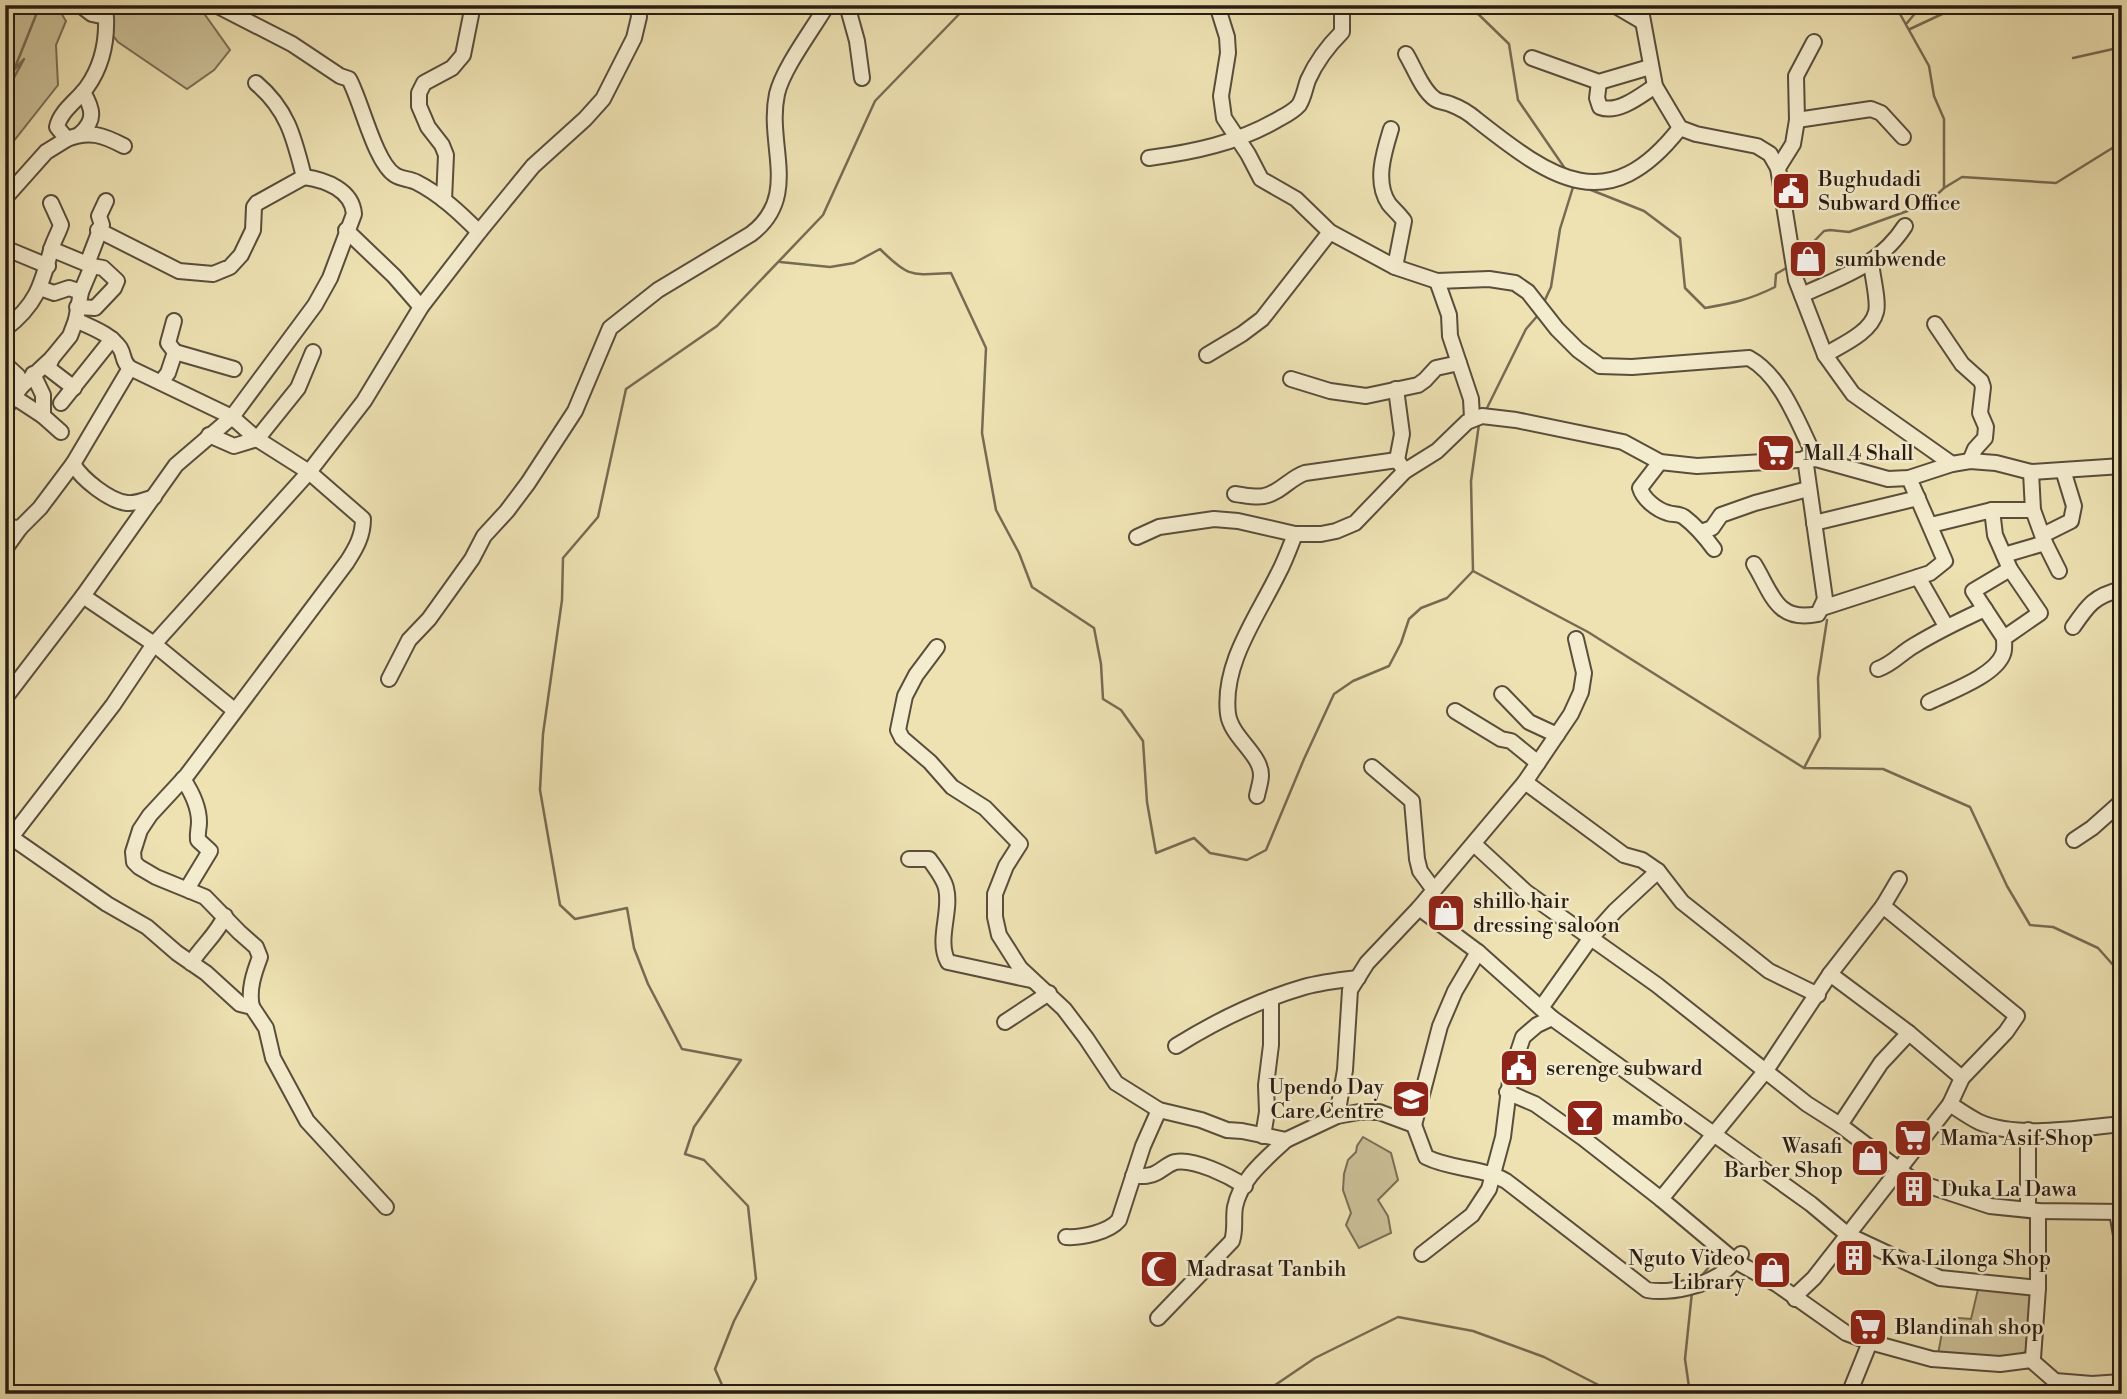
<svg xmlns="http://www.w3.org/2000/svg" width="2127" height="1399" font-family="'Libre Bodoni',serif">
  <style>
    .green { fill: #ccc098; stroke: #7a6e56; stroke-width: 2 }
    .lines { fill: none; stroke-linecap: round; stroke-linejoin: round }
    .stream { stroke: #766b53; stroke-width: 2.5 }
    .minor-casing { stroke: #594e3c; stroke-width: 18 }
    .minor { stroke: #f4ecce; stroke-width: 14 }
    .labels { text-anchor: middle; stroke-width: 5; stroke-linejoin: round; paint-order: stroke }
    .poi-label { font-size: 21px; fill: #271c14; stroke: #f4ecce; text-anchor: start }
  </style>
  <rect width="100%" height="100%" fill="#eee2b3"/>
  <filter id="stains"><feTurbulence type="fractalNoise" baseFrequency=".00286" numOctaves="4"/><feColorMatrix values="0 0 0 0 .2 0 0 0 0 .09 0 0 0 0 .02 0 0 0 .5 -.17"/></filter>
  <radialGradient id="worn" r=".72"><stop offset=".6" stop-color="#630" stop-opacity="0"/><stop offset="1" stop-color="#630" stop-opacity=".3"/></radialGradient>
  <g class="green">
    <polygon points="5,5 56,5 66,21 56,45 58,85 5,152"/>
    <polygon points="87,5 198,5 230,50 214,70 187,89 118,42"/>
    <polygon points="1363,1137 1391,1153 1398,1180 1378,1200 1388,1216 1391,1233 1359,1248 1346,1225 1351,1213 1343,1190 1344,1174 1348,1160 1356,1152 1357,1146"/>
    <path d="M1979,1285L2034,1289L2035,1347C2004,1366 1972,1357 1938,1354L1945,1317L1971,1319Z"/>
  </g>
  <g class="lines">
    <g class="stream">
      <polyline points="1473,5 1473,9 1509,44 1518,100 1566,170"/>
      <polyline points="1895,5 1929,66 1934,96 1944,119 1944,188"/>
      <polyline points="1907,23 1922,5"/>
      <polyline points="1910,29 1955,8 1968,5"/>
      <polyline points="2073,58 2122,47"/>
      <polyline points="5,94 24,59 14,70 40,5"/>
      <path d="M1586,188L1644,211L1680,238L1685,288L1705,308C1733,303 1749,300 1775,287L1776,274L1788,267"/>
      <polyline points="1798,258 1824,231 1830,230 1849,232 1927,204 1944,188 1962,177 2056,183 2122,142"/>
      <path d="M780,262L830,267L854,263L880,249C909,278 911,275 951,273L986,348L982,433L996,510L1019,553L1032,587L1094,628L1101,664L1103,699L1121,710L1143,741L1147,802L1156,853L1194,838L1210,853L1247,860L1266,850L1304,759L1334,694L1353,681L1389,666L1401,643L1409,619L1421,608L1447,598L1473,571"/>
      <polyline points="1544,302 1551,287 1560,229 1574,184"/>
      <polyline points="1485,412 1526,329 1539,314"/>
      <polyline points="1479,424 1471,481 1473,571 1588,632 1804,768 1883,769 1970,807 2007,886 2030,925 2053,927 2098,948 2122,975"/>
      <polyline points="1804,768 1820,737 1818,678 1827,620"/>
      <polyline points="1700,1278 1720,1253"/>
      <polyline points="726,1394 715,1369 734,1321 756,1279 748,1206 704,1160 685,1154 694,1127 741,1060 682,1049 648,984 634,948 627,908 575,919 560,905 540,790 543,734 562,600 563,558 598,517 626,389 717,326 823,215 875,101 968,5"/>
      <polyline points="1262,1394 1315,1358 1398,1317 1473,1331 1544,1357 1616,1394"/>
      <polyline points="1690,1394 1685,1359 1692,1292"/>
    </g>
    <g class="minor-casing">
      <g id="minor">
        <path d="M216,5L292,44L340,76L349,79C361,100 375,163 395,175C401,179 410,179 416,182C440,194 460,213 479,232"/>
        <polyline points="847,5 857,41 862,78"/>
        <path d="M1217,5L1227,37L1228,53L1221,96L1224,118L1248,154L1261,179L1296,199L1330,232L1395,267L1437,281L1489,279L1515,283L1528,292L1557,329L1578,350L1600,366L1632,367L1749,358C1783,377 1799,426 1816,459"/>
        <polyline points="1614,5 1643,22"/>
        <polyline points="1640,5 1655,86 1680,128 1696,134 1757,146 1770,154 1778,168"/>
        <polyline points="1814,42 1796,76 1797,120 1793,144 1778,168 1796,280 1825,355 1853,394 1952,464"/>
        <path d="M1406,54C1414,67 1422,90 1435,99C1439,102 1445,102 1450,104C1461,108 1469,113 1477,120C1552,179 1608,220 1680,128"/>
        <polyline points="1532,58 1599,82 1650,67"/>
        <path d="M1599,82L1597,98L1600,107C1618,114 1640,96 1655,86"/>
        <polyline points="1797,120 1871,109 1881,113 1903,137"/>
        <path d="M1391,129C1384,152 1374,182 1389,204C1394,210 1400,215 1404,221L1395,267"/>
        <path d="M80,134C96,120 93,109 83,92"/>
        <path d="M67,139C89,130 103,135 124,146"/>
        <path d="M1149,158C1194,152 1237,143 1277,120C1284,116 1293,112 1299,105C1304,97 1305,88 1308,80C1316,62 1328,46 1342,32V5"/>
        <path d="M5,198L46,152L67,139L57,127C60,111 78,100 87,87C102,66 107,42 106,17L92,14L80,5"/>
        <polyline points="444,200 446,155 442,145 428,127 419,106 419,93 424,83 452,68 463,55 473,5"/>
        <path d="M98,230L179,271L213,274L230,267L241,255L253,230L254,207L257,203L304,177C294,138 288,110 256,83"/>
        <polyline points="346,230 394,276 421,307"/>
        <polyline points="7,249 48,266"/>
        <polyline points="51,249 92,266 103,268 117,281 114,288 95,308 77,307"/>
        <polyline points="87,264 102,225 99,216 106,201"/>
        <polyline points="1437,281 1449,315 1450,336 1471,399 1472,418"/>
        <polyline points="40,288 54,293 69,288 81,292"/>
        <path d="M1802,295C1843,276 1879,266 1905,226"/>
        <path d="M76,320C92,328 109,333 120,348C125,356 122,362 130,368L232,417L257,439L309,472L363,519C363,536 356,548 347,562L187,775L150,815L140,830L133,852L134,862L139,867L156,877L205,897L239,932L256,947L260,957C254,973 248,990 252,1007"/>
        <polyline points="1935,324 1962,364 1981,381 1983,387 1980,413 1986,427 1985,438 1975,449 1970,461"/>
        <path d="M5,329C36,305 41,287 51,250C53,242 58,234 61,225L51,203"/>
        <polyline points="175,352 234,369"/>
        <polyline points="1207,355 1242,334 1262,319 1330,232"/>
        <path d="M1825,355C1841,345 1871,333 1876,312C1879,301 1872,275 1871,262"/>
        <polyline points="52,358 48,368 74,388"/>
        <polyline points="5,364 18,376 21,387"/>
        <path d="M130,368L73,464C82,479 109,501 127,503C136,504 145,500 154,497"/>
        <polyline points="33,374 43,395 43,416 61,432"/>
        <polyline points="1291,379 1330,391 1366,396 1418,385 1425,380 1436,368 1459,363"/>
        <polyline points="161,382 168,373 175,352 168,343 174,321"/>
        <polyline points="1396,389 1402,434 1397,460"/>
        <polyline points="14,397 43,416"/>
        <polyline points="61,403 112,339"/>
        <polyline points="5,409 21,387 52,358 70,336 76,320 81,292 92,266"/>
        <polyline points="209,435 234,446 257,439 298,388 313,352"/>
        <path d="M1660,462L1640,488C1643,499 1657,510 1668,513C1674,515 1678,513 1684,517C1696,526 1706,538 1714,549"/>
        <polyline points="2031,472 2033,510 2045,543 2059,571"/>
        <path d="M1235,494C1244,495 1256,498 1264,496C1280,493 1290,478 1305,473L1397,460L1405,471"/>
        <polyline points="1814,523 1918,498"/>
        <polyline points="1931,525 1992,510 2033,510"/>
        <polyline points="5,527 20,528 40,508 73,464"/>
        <polyline points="1701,532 1712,528 1721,515 1755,503 1808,489"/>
        <polyline points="2043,535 2071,521 2074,506 2063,470"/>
        <polyline points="1137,537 1159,527 1214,519 1238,521 1295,534 1321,534 1336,531 1355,523 1405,471 1437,451 1467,422 1482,416 1516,420 1623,442 1660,462 1697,466 1816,459 1888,479 1909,478 1952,464 1970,461 1996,463 2031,472 2122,466"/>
        <polyline points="5,549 20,528"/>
        <polyline points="2004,555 2045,543"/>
        <path d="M1754,564C1772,593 1776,623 1818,614L1825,599L1805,458"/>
        <polyline points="1918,577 1946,626"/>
        <polyline points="83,596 154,644 234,710"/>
        <polyline points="1822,608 1930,573 1945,561 1909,478"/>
        <path d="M2073,627C2088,605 2094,596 2122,589"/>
        <polyline points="2004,638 1973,591 2010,569"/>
        <path d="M937,647L916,675L905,696L898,730L902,738L930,762L952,787L985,808L1020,844L1006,866L995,894V917L999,935L1020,968L1064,1009L1086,1038L1116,1083L1159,1110L1201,1120L1227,1130L1242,1131L1286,1140L1337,1116L1359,1112H1379L1414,1125L1426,1157C1452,1170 1482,1167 1506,1181L1647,1290C1670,1294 1707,1286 1726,1270C1731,1266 1736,1260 1741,1254"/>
        <path d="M1878,669C1893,664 1902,652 1915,645C1938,631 1961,620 1985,609"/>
        <path d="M389,679L409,640L429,619L472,559L484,536L507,511L528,483L575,411L610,328L658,290L751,234C801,196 766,145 777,94C783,68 813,29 827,5"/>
        <polyline points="1502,694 1529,722 1557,735"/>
        <path d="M5,698L83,596L176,465L232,417L315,305L330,278L354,214C352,190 326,180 304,177"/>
        <path d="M1929,702C1949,692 1995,676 2003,654C2005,649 2004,643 2004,638L2040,613L2010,569L1995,535L1992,510"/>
        <polyline points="1455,711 1501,739 1511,741 1538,763"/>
        <polyline points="1372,767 1412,801 1417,859 1420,871 1434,890"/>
        <path d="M183,779C191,791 199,808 199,822C199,829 197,833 198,840L210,851L190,884V891"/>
        <polyline points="1525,782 1624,855 1642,860 1658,871 1682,902 1769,971 1818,995"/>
        <path d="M1257,796C1258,790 1261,782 1261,775C1261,754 1231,737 1228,714C1222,664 1257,617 1278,574C1285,561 1290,547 1295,534"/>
        <polyline points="5,833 107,904 147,927 177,953 206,973 240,1004 252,1007 266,1028 273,1058 307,1121 386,1207"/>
        <polyline points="2074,840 2092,828 2119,804 2122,805"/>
        <polyline points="1474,844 1526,892 1657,985 1807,1104 1840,1125 1914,1181 1990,1206 2038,1211 2122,1212"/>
        <polyline points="5,845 113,705 154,644 309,472 364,401 421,307 479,232 533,166 585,119 603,99 634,38 639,17 638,5"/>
        <path d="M909,859H929C935,867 944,879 946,888C952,911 936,940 948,962L1031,980"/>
        <polyline points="1419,908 1478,952 1552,1018 1811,1204 1848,1235 1940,1278 2038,1288"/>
        <path d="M191,963C202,946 217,934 225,916"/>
        <polyline points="1830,974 1909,1033 1962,1078"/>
        <polyline points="1541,1008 1590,939 1615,911 1658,871"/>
        <polyline points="1005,1022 1049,993"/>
        <path d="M1176,1046C1216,1021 1259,1000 1304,987C1321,982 1340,980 1358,978"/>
        <polyline points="1507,1092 1535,1104 1583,1138 1661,1199 1735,1261 1778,1285 1846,1333 1870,1342 1932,1359 2000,1364 2031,1360 2055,1381 2092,1384 2122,1382"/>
        <path d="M1950,1104C1959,1110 1969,1117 1979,1122C2018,1139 2080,1128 2122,1124"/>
        <polyline points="1337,1116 1345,1070 1350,990 1367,963 1419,908 1525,782 1571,714 1581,692 1584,673 1576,639"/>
        <polyline points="1414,1125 1440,1026 1455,991 1478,952"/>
        <polyline points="1840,1125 1881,1063 1909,1033"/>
        <polyline points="1263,1136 1267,1112 1266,1085 1271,1045 1271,998"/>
        <path d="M1133,1176C1141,1176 1149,1177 1156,1173C1162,1170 1168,1164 1175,1162C1194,1158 1229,1176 1245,1186"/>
        <polyline points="1661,1199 1767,1069 1830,974 1883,906 1899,879"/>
        <polyline points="2028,1209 2028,1130"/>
        <polyline points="2117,1212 2122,1241"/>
        <path d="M1066,1237C1082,1238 1109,1232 1119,1220L1143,1146L1159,1110"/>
        <polyline points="1422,1254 1472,1215 1489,1189 1503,1137 1511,1073 1523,1037 1537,1025 1552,1018"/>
        <polyline points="1795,1299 1796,1295 1814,1278 1950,1104 1962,1078 2006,1032 2017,1016 1883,906"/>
        <path d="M1158,1318L1232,1241C1236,1229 1233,1219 1235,1207C1241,1178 1266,1159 1286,1140"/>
        <polyline points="2031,1360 2033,1358 2038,1288 2038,1211"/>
        <polyline points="1849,1394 1870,1342"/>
      </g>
    </g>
    <use href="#minor" class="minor"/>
  </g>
  <defs>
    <g id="civic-square" transform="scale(2.0125)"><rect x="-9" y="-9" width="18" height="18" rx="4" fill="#8f2418" stroke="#f4ecce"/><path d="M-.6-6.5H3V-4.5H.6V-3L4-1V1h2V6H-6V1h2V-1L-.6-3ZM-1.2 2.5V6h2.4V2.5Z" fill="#fff"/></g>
    <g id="shop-square" transform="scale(2.0125)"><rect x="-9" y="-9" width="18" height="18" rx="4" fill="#8f2418" stroke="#f4ecce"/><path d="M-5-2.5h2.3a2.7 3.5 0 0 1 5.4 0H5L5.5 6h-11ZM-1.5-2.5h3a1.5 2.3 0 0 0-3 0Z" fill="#fff"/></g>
    <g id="supermarket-square" transform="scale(2.0125)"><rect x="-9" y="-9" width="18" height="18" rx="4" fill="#8f2418" stroke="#f4ecce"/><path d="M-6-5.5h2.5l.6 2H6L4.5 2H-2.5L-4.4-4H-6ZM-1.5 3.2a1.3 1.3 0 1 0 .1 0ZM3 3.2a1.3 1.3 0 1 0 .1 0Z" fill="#fff"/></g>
    <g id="school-square" transform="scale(2.0125)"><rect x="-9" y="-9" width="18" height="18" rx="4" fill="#8f2418" stroke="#f4ecce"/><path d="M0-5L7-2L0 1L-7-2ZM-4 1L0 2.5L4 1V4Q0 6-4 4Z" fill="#fff"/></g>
    <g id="bar-square" transform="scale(2.0125)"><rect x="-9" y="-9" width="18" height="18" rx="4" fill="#8f2418" stroke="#f4ecce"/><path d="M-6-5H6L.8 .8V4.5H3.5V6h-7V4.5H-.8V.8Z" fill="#fff"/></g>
    <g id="building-square" transform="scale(2.0125)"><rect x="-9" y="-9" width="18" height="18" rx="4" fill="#8f2418" stroke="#f4ecce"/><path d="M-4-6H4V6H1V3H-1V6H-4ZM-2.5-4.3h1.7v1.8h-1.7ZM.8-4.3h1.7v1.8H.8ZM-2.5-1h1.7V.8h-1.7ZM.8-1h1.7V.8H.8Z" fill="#fff"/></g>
    <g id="mosque-square" transform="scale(2.0125)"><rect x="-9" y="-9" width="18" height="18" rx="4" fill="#8f2418" stroke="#f4ecce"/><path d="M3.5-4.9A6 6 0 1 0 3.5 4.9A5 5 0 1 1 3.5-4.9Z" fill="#fff"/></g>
  </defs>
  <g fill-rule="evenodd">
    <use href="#civic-square" x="1791" y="191"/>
    <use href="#shop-square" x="1808" y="259"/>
    <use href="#supermarket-square" x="1776" y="453"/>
    <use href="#shop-square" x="1446" y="913"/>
    <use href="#civic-square" x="1519" y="1068"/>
    <use href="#school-square" x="1411" y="1099"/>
    <use href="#bar-square" x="1585" y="1118"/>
    <use href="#supermarket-square" x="1913" y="1138"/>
    <use href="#shop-square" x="1870" y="1158"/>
    <use href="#building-square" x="1914" y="1189"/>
    <use href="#building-square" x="1854" y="1258"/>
    <use href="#mosque-square" x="1159" y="1269"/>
    <use href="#shop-square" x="1772" y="1270"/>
    <use href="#supermarket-square" x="1868" y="1327"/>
  </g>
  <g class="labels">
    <g class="poi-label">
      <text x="1818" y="186">Bughudadi<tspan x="1818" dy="24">Subward Office</tspan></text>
      <text x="1835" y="266">sumbwende</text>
      <text x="1803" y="460">Mall 4 Shall</text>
      <text x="1473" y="908">shillo hair<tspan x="1473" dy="24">dressing saloon</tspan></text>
      <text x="1546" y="1075">serenge subward</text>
      <text x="1384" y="1094" text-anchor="end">Upendo Day<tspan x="1384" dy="24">Care Centre</tspan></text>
      <text x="1612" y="1125">mambo</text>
      <text x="1940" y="1145">Mama Asif Shop</text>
      <text x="1843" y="1153" text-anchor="end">Wasafi<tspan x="1843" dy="24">Barber Shop</tspan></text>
      <text x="1941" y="1196">Duka La Dawa</text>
      <text x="1745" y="1265" text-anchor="end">Nguto Video<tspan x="1745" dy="24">Library</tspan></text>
      <text x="1881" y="1265">Kwa Lilonga Shop</text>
      <text x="1186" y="1276">Madrasat Tanbih</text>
      <text x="1895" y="1334">Blandinah shop</text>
    </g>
  </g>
  <rect width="2127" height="1399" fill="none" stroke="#eee2b3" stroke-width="28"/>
  <rect x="7" y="7" width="2113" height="1385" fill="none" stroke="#271c14" stroke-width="3.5"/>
  <rect x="14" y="14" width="2099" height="1371" fill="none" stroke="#271c14" stroke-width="2"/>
  <rect width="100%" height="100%" filter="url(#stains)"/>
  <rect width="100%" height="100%" fill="url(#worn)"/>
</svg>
